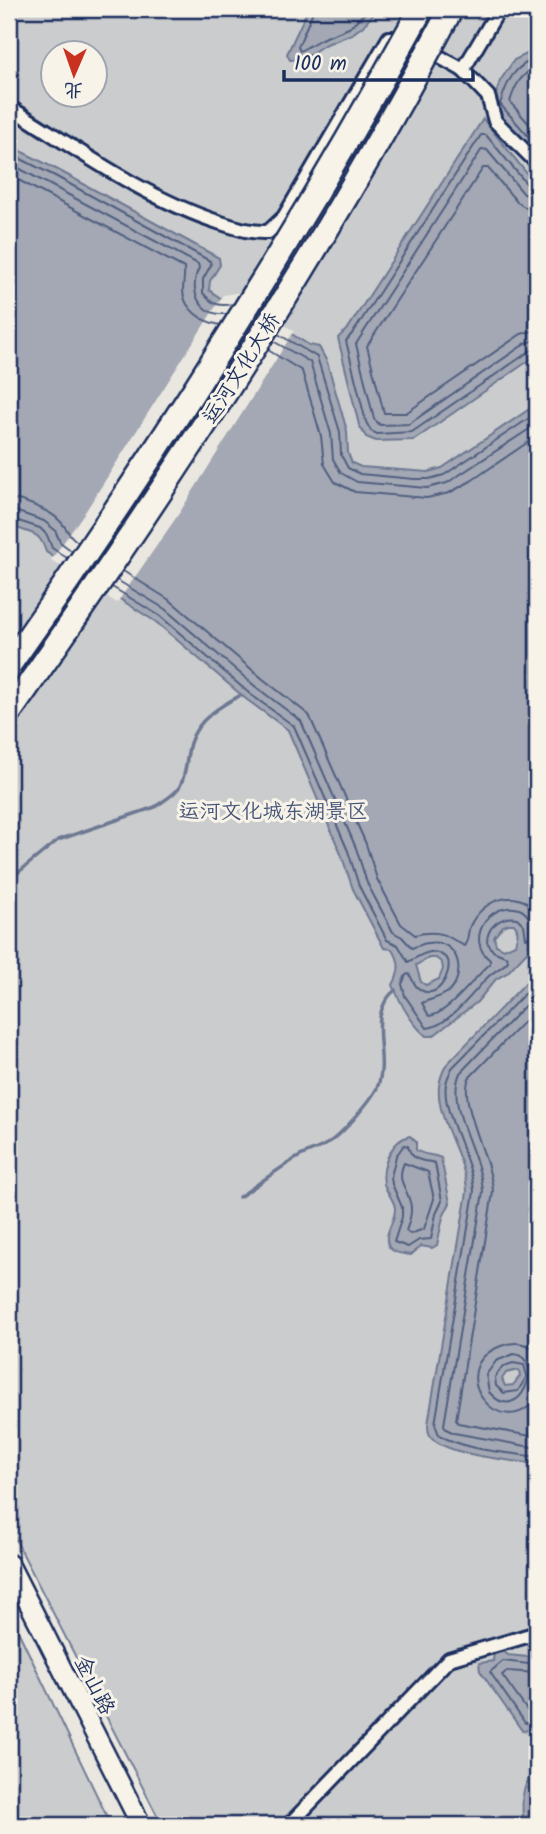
<svg xmlns="http://www.w3.org/2000/svg" width="546" height="1834" font-family="Kalam,'LXGW WenKai TC',sans-serif">
  <style>
    .green { fill: #cbcccd; stroke: #737e96; stroke-width: 2; fill-rule: evenodd }
    .water { fill: #a3a8b4; stroke: #6d7892; stroke-width: 2; fill-rule: evenodd }
    .pier { fill: #eae7e0 }
    .lines { fill: none; stroke-linecap: round; stroke-linejoin: round }
    .shore { stroke: #515f80; stroke-width: 2 }
    .stream { stroke: #6d7892; stroke-width: 3.5 }
    .street-casing { stroke: #1b2f5e; stroke-width: 18 }
    .secondary-casing { stroke: #1b2f5e; stroke-width: 23 }
    .street { stroke: #f7f3e8; stroke-width: 12 }
    .secondary { stroke: #f7f3e8; stroke-width: 18 }
    .highway-bridge-casing { stroke: #1b2f5e; stroke-width: 28; stroke-linecap: butt }
    .highway-bridge { stroke: #f7f3e8; stroke-width: 23 }
    .labels { text-anchor: middle; stroke-width: 6; stroke-linejoin: round; paint-order: stroke }
    .street-label { font-size: 21px; fill: #1b2f5e; stroke: #f7f3e8 }
    .park-label { font-size: 21px; fill: #47567a; stroke: #f7f3e8 }
  </style>
  <rect width="100%" height="100%" fill="#eae7e0"/>
  <filter id="ink" filterUnits="userSpaceOnUse"><feTurbulence type="fractalNoise" baseFrequency=".0143" numOctaves="2"/><feDisplacementMap in="SourceGraphic" scale="14" xChannelSelector="R" yChannelSelector="G"/><feConvolveMatrix kernelMatrix="1 2 1 2 8 2 1 2 1" color-interpolation-filters="sRGB"/></filter>
  <g filter="url(#ink)">
    <g class="green">
      <path d="M9,9H537V1825H162L9,1527ZM52,52H94V94H52Z"/>
      <polygon points="9,1612 111,1825 9,1825"/>
    </g>
    <g class="water">
      <polygon points="308,9 378,9 363,26 352,34 324,45 303,59 290,60 287,54"/>
      <polygon points="537,49 537,156 492,107 500,81 514,60"/>
      <polygon points="483,119 537,186 537,355 414,440 376,441 366,437 359,425 338,338 349,327"/>
      <path d="M9,145L58,170L219,258L220,265L210,281L209,290L222,299L249,307L309,345L319,347L327,362L347,431L348,453L352,463L361,467L428,472L442,468L537,404V941L507,973L496,979L477,1002L433,1036H426C411,1023 400,1003 393,985C400,972 401,961 392,949L384,948L353,889L341,854L288,730L246,699L156,622L46,552C38,526 28,537 9,523ZM509,924H514C520,931 517,936 515,944L504,949L496,945L494,937L503,926ZM429,958H436L442,963L443,969L439,979L426,985L421,982L416,965Z"/>
      <path d="M537,971V1464C515,1461 440,1455 430,1435C428,1433 428,1427 428,1424L467,1192C466,1155 436,1122 439,1086C440,1078 443,1071 446,1065ZM519,1370L520,1376L513,1385L505,1386L502,1379L506,1373Z"/>
      <path d="M410,1136L416,1142V1150C425,1156 432,1154 441,1158L450,1203L443,1217L437,1245L432,1248L421,1246L411,1255C403,1254 391,1253 388,1245C383,1233 396,1221 395,1208C394,1199 386,1192 384,1184C381,1166 391,1140 410,1136Z"/>
      <polygon points="502,1650 508,1655 537,1658 537,1729 523,1731 521,1729 480,1671 479,1663 493,1661 494,1651"/>
      <path d="M535,1770H537V1825H523C523,1802 519,1789 535,1770Z"/>
    </g>
    <polygon class="pier" points="242,292 251,304 294,331 178,515 117,603 51,560 87,509 223,295"/>
    <g class="lines">
      <g class="shore">
        <polyline points="314,9 298,47 300,51 321,39 349,28 369,9"/>
        <path d="M537,57C513,68 508,79 500,104L537,146"/>
        <path d="M537,67C521,74 515,85 510,102L537,133"/>
        <path d="M9,153L55,176L210,261L211,265L203,279V293C212,304 219,307 233,304"/>
        <path d="M9,163L198,264L199,268C188,290 199,316 226,314"/>
        <path d="M9,175L184,268C185,275 183,283 183,291C184,310 203,322 220,325"/>
        <polyline points="537,190 530,188 486,135 481,135 355,330 346,341 366,422 371,431 377,434 412,432 530,351 537,349"/>
        <polyline points="537,199 524,194 487,150 482,149 356,344 374,419 380,425 409,424 526,343 537,340"/>
        <polyline points="537,209 526,208 517,202 488,168 483,168 367,346 384,413 406,413 521,334 537,330"/>
        <polyline points="278,334 317,357 340,432 341,455 348,468 360,474 414,479 429,479 444,475 537,413"/>
        <polyline points="273,341 310,362 331,434 333,459 341,473 357,482 427,488 447,483 537,424"/>
        <polyline points="268,350 302,371 321,436 324,464 335,482 355,492 427,498 449,493 471,481 537,436"/>
        <path d="M9,499C22,499 51,511 60,521C69,530 66,534 78,542"/>
        <polyline points="9,509 44,521 55,530 60,542 72,551"/>
        <polyline points="9,518 40,528 47,535 52,548 67,558"/>
        <path d="M123,571L171,601L263,679L309,715L366,844L377,879L401,924L415,935C437,929 447,935 464,946C469,940 467,933 470,926C482,899 517,887 537,911"/>
        <path d="M117,580L165,609L256,687L301,721L356,848L367,883L393,932L402,937L412,948C420,945 429,941 439,943C462,948 464,979 448,992C440,998 430,999 422,1003L429,1016C449,1014 474,977 490,964V960C463,939 491,900 519,909C529,912 530,923 537,927"/>
        <path d="M112,587L160,616L250,694L294,726L348,851L359,886L387,940L398,945L408,962C423,954 434,945 448,960C452,975 436,1003 418,988C414,985 412,978 409,974L406,975L402,984L405,996L427,1028C449,1027 475,989 490,975C496,970 503,967 508,961L507,957L493,951L487,942C487,926 502,915 517,918L524,925L526,938L537,936"/>
        <path d="M537,981L452,1068C450,1073 447,1078 446,1084C441,1113 473,1159 474,1192L435,1424L439,1435C468,1451 505,1452 537,1457"/>
        <path d="M537,993L460,1073C445,1108 481,1153 483,1192L444,1425L446,1429L454,1433L537,1448"/>
        <path d="M537,1008L469,1078C458,1103 492,1160 493,1192L456,1420L458,1423L537,1437"/>
        <path d="M404,1145L408,1146C412,1162 423,1160 435,1163L442,1201L436,1214L431,1239L419,1240L408,1247L394,1242L402,1217V1207L392,1184L391,1177L396,1156Z"/>
        <path d="M404,1163L428,1172L434,1199L424,1229L410,1234L406,1231C409,1222 413,1212 410,1202C406,1185 396,1182 404,1163Z"/>
        <path d="M537,1351C527,1343 514,1341 501,1346C440,1369 502,1448 537,1397"/>
        <path d="M514,1354C546,1357 520,1429 489,1392L486,1375L496,1361Z"/>
        <polygon points="513,1363 524,1365 527,1376 518,1391 504,1393 496,1386 495,1377 502,1367"/>
        <polyline points="537,1665 503,1661 490,1672 525,1723 537,1722"/>
        <polyline points="537,1673 507,1671 502,1675 529,1713 537,1714"/>
      </g>
      <g class="stream">
        <path d="M9,880L58,840L155,807C163,801 175,795 180,786C187,773 186,757 190,743C198,719 220,706 241,695"/>
        <path d="M239,1197C258,1185 277,1169 297,1158C308,1151 321,1149 331,1141C343,1133 371,1100 377,1088C391,1056 364,1016 395,990"/>
      </g>
      <g class="street-casing">
        <g id="street">
          <polyline points="499,9 463,70 488,96 495,121 537,163"/>
          <path d="M9,107C77,149 144,198 221,223C237,228 251,233 268,232L284,217L389,38H406L463,70"/>
          <polyline points="289,1825 449,1659 537,1633"/>
        </g>
      </g>
      <g class="secondary-casing">
        <polyline id="secondary" points="9,1564 141,1825"/>
      </g>
      <use href="#street" class="street"/>
      <use href="#secondary" class="secondary"/>
      <g class="highway-bridge-casing">
        <g id="highway-bridge">
          <path d="M9,665C158,454 297,235 421,9"/>
          <path d="M9,713C168,486 322,254 451,9"/>
        </g>
      </g>
      <use href="#highway-bridge" class="highway-bridge"/>
    </g>
  </g>
  <g class="labels">
    <g class="street-label">
      <text transform="translate(241 368) rotate(-58)" y="7">运河文化大桥</text>
      <text transform="translate(95 1685) rotate(63)" y="7">金山路</text>
    </g>
    <g class="park-label">
      <text x="273" y="818">运河文化城东湖景区</text>
    </g>
  </g>
  <rect width="546" height="1834" fill="none" stroke="#f7f3e8" stroke-width="35"/>
  <rect x="18" y="18" width="511" height="1799" fill="none" stroke="#1b2f5e" stroke-width="2.5" filter="url(#ink)"/>
  <g transform="translate(74 74) rotate(182)"><circle r="33" fill="#f7f3e8" stroke="#9fa5b1" stroke-width="2"/>
  <path d="M0-5L12 26L0 18L-12 26Z" fill="#c8321e"/>
  <text y="-10" font-size="19" font-weight="bold" text-anchor="middle" fill="#1b2f5e">北</text>
  </g>
  <path d="M284 70v10h189v-10" fill="none" stroke="#1b2f5e" stroke-width="3.5"/>
  <text x="294" y="70" font-size="21" fill="#1b2f5e" stroke="#f7f3e8" stroke-width="5" paint-order="stroke">100 m</text>
</svg>
